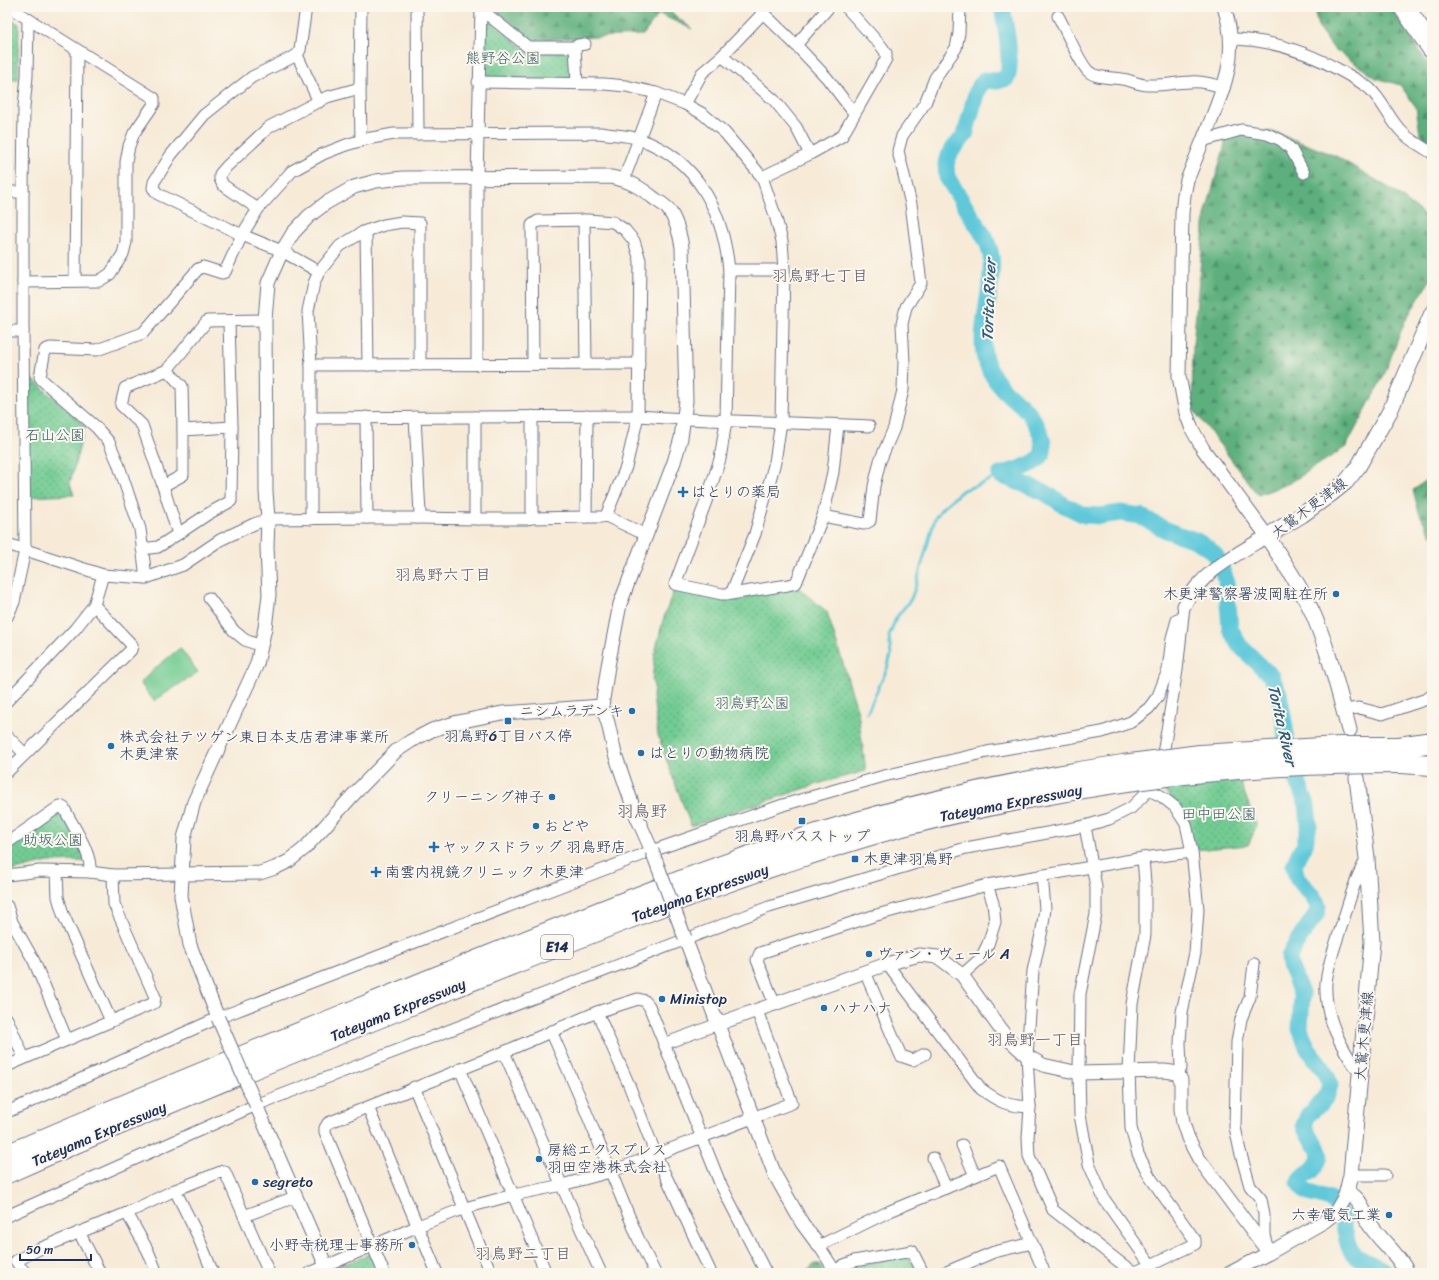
<svg xmlns="http://www.w3.org/2000/svg" width="1439" height="1280" font-family="Sriracha,'Klee One',sans-serif">
  <style>
    .green { fill: url(#green-dots); stroke: #467e78 }
    .forest { fill: url(#forest-firs); stroke: #3c706e }
    .pitch { fill: #72cc93; stroke: #467e78 }
    .lines { fill: none; stroke-linecap: round; stroke-linejoin: round }
    .stream { stroke: #5fc9da; stroke-width: 3 }
    .river { stroke: #5fc9da; stroke-width: 17 }
    .minor-casing { stroke: #687189; stroke-width: 13 }
    .tertiary-casing { stroke: #687189; stroke-width: 15 }
    .secondary-casing { stroke: #687189; stroke-width: 17 }
    .motorway-casing { stroke: #687189; stroke-width: 22 }
    .minor { stroke: #fff; stroke-width: 11 }
    .tertiary { stroke: #fff; stroke-width: 13 }
    .secondary { stroke: #fff; stroke-width: 15 }
    .motorway { stroke: #fff; stroke-width: 20 }
    .tertiary-bridge-casing { stroke: #687189; stroke-width: 15; stroke-linecap: butt }
    .motorway-bridge-casing { stroke: #687189; stroke-width: 22; stroke-linecap: butt }
    .tertiary-bridge { stroke: #fff; stroke-width: 13 }
    .motorway-bridge { stroke: #fff; stroke-width: 20 }
    .poi-dot { fill: #1f6fb2; stroke: #fbf7ec; stroke-width: 1.5 }
    .labels { text-anchor: middle; stroke-width: 4; stroke-linejoin: round; paint-order: stroke }
    .shield { fill: #fbf7ec; stroke: #5e6b89; stroke-width: 1 }
    .shield-label { font-size: 14px; font-weight: bold; fill: #1b2f5e }
    .park-label { font-size: 15px; fill: #355e6e; stroke: #fbf7ec }
    .poi-label { font-size: 15px; fill: #1b2f5e; stroke: #fbf7ec; text-anchor: start }
    .street-label { font-size: 15px; fill: #1b2f5e; stroke: #fbf7ec }
    .neighbourhood-label { font-size: 16px; fill: #59556d; stroke: #fbf7ec }
    .water-label { font-size: 16px; font-style: italic; fill: #2f5d83; stroke: #fbf7ec }
    .quarter-label { font-size: 17px; fill: #59556d; stroke: #fbf7ec }
  </style>
  <defs>
    <pattern id="green-dots" width="8" height="8" patternUnits="userSpaceOnUse"><rect width="8" height="8" fill="#72cc93"/><path d="M2 2h.1M6 6h.1" fill="none" stroke="#5da67b" stroke-width="1.8" stroke-linecap="round"/></pattern>
    <pattern id="forest-firs" width="22" height="20" patternUnits="userSpaceOnUse"><rect width="22" height="20" fill="#5db07d"/><path d="M5 1l3.5 6h-7zM16 11l3.5 6h-7z" fill="#4c906a"/></pattern>
  </defs>
  <rect width="100%" height="100%" fill="#fbf7ec"/>
  <filter id="ink" filterUnits="userSpaceOnUse"><feTurbulence type="fractalNoise" baseFrequency=".025" numOctaves="2"/><feDisplacementMap in="SourceGraphic" scale="8" xChannelSelector="R" yChannelSelector="G"/><feConvolveMatrix kernelMatrix="1 2 1 2 8 2 1 2 1" color-interpolation-filters="sRGB"/></filter>
  <filter id="wash" filterUnits="userSpaceOnUse"><feTurbulence type="fractalNoise" baseFrequency=".012" numOctaves="4" result="noise"/><feDisplacementMap in="SourceGraphic" scale="16" xChannelSelector="R" yChannelSelector="G"/><feGaussianBlur stdDeviation="0.9" result="paint"/><feColorMatrix in="noise" values="0 0 0 0 0 0 0 0 0 0 0 0 0 0 0 0 0 1.4 0 .05"/><feComposite in="paint" operator="in"/></filter>
  <g filter="url(#wash)">
    <rect width="100%" height="100%" fill="#f7ebd8"/>
    <g class="green">
      <polygon points="7,17 19,24 18,79 7,81"/>
      <polygon points="491,22 527,51 568,51 571,54 572,75 568,79 483,79 483,25"/>
      <polygon points="28,375 85,426 70,483 74,495 27,497"/>
      <polygon points="799,588 827,612 858,712 866,771 824,782 691,826 665,756 658,735 653,697 654,686 652,681 655,653 663,620 674,589 762,593"/>
      <polygon points="1239,779 1257,826 1248,845 1195,850 1169,796 1162,788"/>
      <polygon points="59,809 87,861 48,862 7,872 7,846"/>
      <polygon points="369,1254 372,1256 379,1273 325,1273"/>
      <polygon points="905,1256 910,1259 918,1273 841,1273 849,1267"/>
    </g>
    <g class="forest">
      <polygon points="492,7 666,7 666,8 692,29 659,14 643,35 532,40"/>
      <polygon points="1314,7 1391,7 1432,70 1432,144 1420,134 1416,107 1400,85 1376,78 1333,48 1318,27"/>
      <polygon points="1272,131 1336,156 1391,189 1432,221 1432,277 1405,321 1384,375 1346,447 1290,483 1258,495 1192,408 1193,344 1205,215 1228,133"/>
      <polygon points="1432,476 1432,536 1419,513 1413,490"/>
      <polygon points="815,1264 820,1264 823,1270 821,1273 804,1273"/>
    </g>
    <polygon class="pitch" points="180,648 198,672 154,701 140,683 154,669"/>
    <g class="lines">
      <polyline class="stream" points="867,713 887,669 891,655 889,636 896,618 911,599 916,585 935,518 943,507 963,490 981,484 1000,475"/>
      <g class="river">
        <path d="M1000,475L1044,492L1064,505L1084,515L1100,516L1121,513L1140,516L1168,531L1195,540L1207,547L1216,556L1226,580L1230,628L1239,645L1271,676L1279,693L1285,728L1286,751L1307,805L1309,825L1304,847L1299,853L1294,866L1297,878L1312,895L1318,906L1317,913L1296,944L1289,957L1290,965L1302,996L1300,1029L1308,1049L1322,1067L1329,1081L1330,1085L1326,1098L1308,1115L1304,1125C1305,1129 1307,1133 1309,1136C1319,1148 1325,1156 1313,1169C1309,1173 1303,1176 1299,1181C1303,1200 1324,1191 1334,1203C1346,1216 1343,1234 1350,1249C1357,1262 1377,1264 1386,1273"/>
        <path d="M1000,475C1011,471 1041,465 1043,451C1045,437 1034,418 1024,408C1020,403 1015,400 1010,396C1000,387 991,375 986,362C976,331 995,289 991,256C989,241 979,228 971,216C963,203 955,190 947,177L946,164L951,151L965,135L977,90L984,80L997,81L1007,78C1013,62 1005,24 1002,7"/>
      </g>
    </g>
  </g>
  <g filter="url(#ink)">
    <g class="lines">
      <g class="minor-casing">
        <g id="minor">
          <polyline points="9,7 154,98 154,104 134,133 129,146 126,162 126,242 123,254 110,274 99,281 23,282"/>
          <polyline points="306,7 300,50 297,55 252,77 204,115 171,155 154,182 153,188 158,194 242,235 282,251 319,272"/>
          <polyline points="417,7 418,134"/>
          <polyline points="478,7 528,47 575,47 578,45 585,44"/>
          <polyline points="761,11 796,45 827,78 854,113"/>
          <path d="M1058,16C1066,30 1077,58 1087,70C1095,79 1111,77 1122,79C1131,80 1138,85 1148,85C1163,86 1176,82 1191,82C1202,81 1213,84 1224,88"/>
          <path d="M1230,39C1271,39 1308,52 1343,72C1352,77 1361,82 1369,88C1383,101 1389,119 1402,132C1410,141 1422,146 1432,153"/>
          <polyline points="796,45 829,7"/>
          <polyline points="575,47 577,83"/>
          <polyline points="297,55 319,102"/>
          <polyline points="722,56 774,100 796,127 810,154"/>
          <polyline points="478,82 604,84 626,86 656,93 685,104 703,114 725,133 762,177 775,215 782,241 784,270 781,422 775,462 755,534 731,594"/>
          <polyline points="685,104 702,73 722,56 763,13"/>
          <polyline points="361,141 360,88 361,7"/>
          <polyline points="1202,141 1241,130 1267,134 1281,140 1291,149 1304,173"/>
          <polyline points="762,177 810,154 842,136 886,59 886,53 882,47 846,7"/>
          <polyline points="624,179 656,93"/>
          <polyline points="7,192 23,192"/>
          <polyline points="258,209 223,185 220,179 220,174 227,166 269,127 327,97 360,88"/>
          <polyline points="584,220 586,364"/>
          <polyline points="366,231 368,365"/>
          <polyline points="729,270 784,270"/>
          <polyline points="75,281 77,50"/>
          <polyline points="7,331 23,331"/>
          <polyline points="477,364 477,177 481,9"/>
          <polyline points="533,364 532,225 538,221 588,220 613,222 625,230 634,241 640,260 638,416 626,467 606,516 601,517 586,517 587,416"/>
          <polyline points="311,365 639,364"/>
          <polyline points="167,370 182,386 183,430"/>
          <polyline points="366,417 367,518 417,518 420,514 415,417"/>
          <polyline points="475,417 475,515 478,519 527,519 531,518 532,516 532,416"/>
          <path d="M310,418L638,416C715,422 792,422 869,426"/>
          <polyline points="163,486 183,475 183,430 232,427"/>
          <polyline points="606,516 646,535"/>
          <polyline points="823,516 864,524 870,521 874,486 880,461 894,428 903,390 904,362 902,324 906,307 921,283 911,204 898,151 902,136 925,103 935,78 956,48 959,33 960,7"/>
          <polyline points="417,518 478,519"/>
          <polyline points="531,518 586,517"/>
          <polyline points="311,519 311,365 308,311 314,283 319,272 340,246 363,232 384,225 402,222 420,223 420,365"/>
          <polyline points="178,534 208,514 231,501 232,427 229,322"/>
          <polyline points="7,544 103,575 146,578 183,565 220,540 254,524 268,519 367,518"/>
          <polyline points="142,549 158,547 178,534 163,486 142,425 121,405 125,388 167,370 207,321 265,320"/>
          <path d="M146,578L140,529L118,463L109,442L96,427L42,380L40,377L45,350L50,348L97,350L143,333L198,269L203,267L222,273L225,272L242,235L258,209L292,171L323,154L346,145L366,139L394,134L600,133C612,135 627,135 639,139C698,159 723,212 729,270L726,421L720,459L708,496L675,584L722,594H731L788,585L796,583L823,516L833,472L838,425"/>
          <polyline points="209,598 234,631 245,640 261,646"/>
          <polyline points="7,617 14,602 25,550 23,331 23,192 24,107 27,76 28,19"/>
          <polyline points="7,701 75,629 94,605 103,575"/>
          <polyline points="1344,710 1359,708 1382,714 1427,699 1432,695"/>
          <polyline points="7,736 25,754"/>
          <polyline points="7,772 131,650 132,645 94,605"/>
          <polyline points="1149,790 1161,796 1175,807 1186,824 1192,852 1198,909 1195,953 1182,1012 1180,1043 1181,1068 1178,1074"/>
          <polyline points="1085,826 1096,887 1096,914 1080,994 1079,1073 1080,1115 1089,1164 1104,1199 1150,1264"/>
          <path d="M7,843L60,806L64,808C73,827 92,852 90,872"/>
          <polyline points="57,872 58,897 63,914 111,1021"/>
          <polyline points="7,875 40,871 90,872 113,875 182,874"/>
          <polyline points="1042,875 1045,909 1042,930 1033,971 1027,1056 1030,1107 1028,1138 1029,1156 1053,1210 1122,1264 1132,1271 1138,1271 1195,1244 1195,1240 1150,1177 1138,1154 1131,1128 1129,1071 1132,1004 1145,935 1145,883 1143,858"/>
          <polyline points="7,906 12,922 34,961 67,1040"/>
          <path d="M887,964L981,1089C999,1102 1007,1106 1030,1107"/>
          <polyline points="1254,964 1250,997 1241,1019 1237,1042 1235,1127 1240,1151 1250,1186 1261,1199 1264,1214 1264,1235 1268,1250"/>
          <polyline points="865,972 901,1056 913,1060 925,1054"/>
          <polyline points="962,975 981,958 988,944 995,922 993,903 987,885"/>
          <polyline points="775,1005 757,960 760,953 873,916 987,885 1143,858 1192,852"/>
          <polyline points="597,1012 629,1085 656,1155 711,1273"/>
          <polyline points="7,1019 24,1058"/>
          <polyline points="551,1031 582,1102 638,1238 655,1273"/>
          <polyline points="664,1044 718,1024"/>
          <path d="M504,1052C536,1125 567,1200 601,1273"/>
          <polyline points="7,1066 67,1040 154,1003 155,997 114,904 113,875"/>
          <polyline points="460,1069 546,1273"/>
          <path d="M1360,1073C1341,1049 1324,1015 1326,983C1328,962 1337,941 1343,921C1350,899 1355,878 1367,858"/>
          <polyline points="414,1087 491,1273"/>
          <polyline points="368,1107 437,1273"/>
          <polyline points="7,1112 218,1018 652,851 783,805 884,776 987,752 1102,732 1131,722 1149,708 1158,696 1168,670 1172,638 1177,620"/>
          <polyline points="962,1145 975,1176"/>
          <polyline points="933,1158 946,1188"/>
          <polyline points="1351,1175 1385,1175"/>
          <polyline points="175,1190 197,1234 213,1273"/>
          <polyline points="127,1213 148,1251 157,1273"/>
          <polyline points="7,1216 256,1105 769,907 857,881 966,848 1085,826 1109,819 1131,808 1149,790 1157,773 1164,748 1177,670 1184,606"/>
          <polyline points="244,1216 295,1197"/>
          <polyline points="79,1232 100,1273"/>
          <polyline points="835,1271 819,1246 890,1211 999,1166 1043,1269 1043,1273"/>
          <polyline points="26,1273 20,1267 16,1261 39,1249 127,1213 175,1190 223,1171 225,1172 269,1273"/>
          <polyline points="310,1273 418,1226 465,1208 513,1195 562,1185 610,1172 792,1103 757,1011"/>
          <polyline points="384,1273 325,1132 325,1128 328,1123 504,1052 597,1012 638,999 645,1001 649,1006 720,1183 766,1273"/>
          <polyline points="832,1273 844,1265 854,1261 912,1251 923,1273"/>
          <polyline points="944,1273 994,1252 1032,1243"/>
        </g>
      </g>
      <g class="tertiary-casing">
        <g id="tertiary">
          <path d="M1184,606C1200,572 1236,555 1267,536L1203,449L1192,429L1186,413L1179,376L1182,213L1184,195L1187,180C1195,161 1202,142 1210,123C1226,83 1239,51 1224,7"/>
          <polyline points="182,874 260,873 275,868 289,861 305,848 354,794 396,751 411,741 432,730 458,722 502,713 602,706"/>
          <polyline points="685,938 775,1175 802,1223 819,1246"/>
          <path d="M218,1018L190,945L181,896L184,838L194,802L257,664L265,628L269,595L267,547L268,519L266,491L265,320L268,283L282,251L293,233L309,216L326,203L354,187L376,181L403,178L611,177C629,180 641,188 655,199C659,202 665,205 668,209C676,219 680,235 682,247L686,401L681,438L674,462L620,604L608,666L602,706L608,723L615,754L636,815L652,851"/>
          <polyline points="718,1024 887,964 919,955 938,957 962,975 1006,1037 1027,1056 1043,1065 1079,1073 1164,1071 1172,1072 1178,1074 1181,1080 1181,1109 1183,1123 1188,1138 1199,1159 1269,1253"/>
          <polyline points="256,1105 326,1266"/>
          <polyline points="1230,1273 1269,1253 1325,1221 1335,1213 1347,1192"/>
        </g>
      </g>
      <g class="secondary-casing">
        <g id="secondary">
          <path d="M1349,730C1339,692 1329,652 1314,616C1302,588 1283,562 1267,536L1302,515L1331,494L1346,482L1358,467L1390,411L1432,313"/>
          <path d="M1357,778L1367,858L1372,942L1351,1175L1347,1192C1366,1203 1360,1212 1371,1226C1383,1244 1397,1252 1407,1273"/>
        </g>
      </g>
      <g class="motorway-casing">
        <g id="motorway">
          <polyline points="1404,7 1432,48"/>
          <polyline points="1399,747 1426,743 1432,743"/>
          <polyline points="1401,763 1432,765"/>
          <path d="M7,1155C147,1094 289,1037 431,979C569,924 707,866 850,824C939,798 1031,779 1123,765"/>
          <path d="M7,1173C149,1110 294,1052 438,994C551,949 663,903 779,864C822,850 866,835 910,824C982,806 1054,792 1127,781"/>
        </g>
      </g>
      <use href="#minor" class="minor"/>
      <use href="#tertiary" class="tertiary"/>
      <use href="#secondary" class="secondary"/>
      <use href="#motorway" class="motorway"/>
      <g class="tertiary-bridge-casing">
        <g id="tertiary-bridge">
          <polyline points="652,851 685,938"/>
          <polyline points="218,1018 256,1105"/>
        </g>
      </g>
      <g class="motorway-bridge-casing">
        <g id="motorway-bridge">
          <polyline points="1123,765 1200,755 1340,747 1399,747"/>
          <path d="M1127,781C1218,768 1309,763 1401,763"/>
        </g>
      </g>
      <use href="#tertiary-bridge" class="tertiary-bridge"/>
      <use href="#motorway-bridge" class="motorway-bridge"/>
    </g>
  </g>
  <g class="poi-dot">
    <path d="M681 486h4v4h4v4h-4v4h-4v-4h-4v-4h4z"/>
    <circle cx="1336" cy="594" r="4"/>
    <circle cx="632" cy="711" r="4"/>
    <rect x="504" y="717" width="8" height="8" rx="2"/>
    <circle cx="111" cy="746" r="4"/>
    <circle cx="641" cy="753" r="4"/>
    <circle cx="552" cy="797" r="4"/>
    <rect x="798" y="817" width="8" height="8" rx="2"/>
    <circle cx="536" cy="826" r="4"/>
    <path d="M432 841h4v4h4v4h-4v4h-4v-4h-4v-4h4z"/>
    <rect x="851" y="855" width="8" height="8" rx="2"/>
    <path d="M374 866h4v4h4v4h-4v4h-4v-4h-4v-4h4z"/>
    <circle cx="869" cy="954" r="4"/>
    <circle cx="662" cy="999" r="4"/>
    <circle cx="824" cy="1008" r="4"/>
    <circle cx="539" cy="1159" r="4"/>
    <circle cx="255" cy="1182" r="4"/>
    <circle cx="1389" cy="1215" r="4"/>
    <circle cx="412" cy="1245" r="4"/>
  </g>
  <g class="labels">
    <rect class="shield" x="541" y="935" width="32" height="24" rx="3"/>
    <g class="shield-label">
      <text x="557" y="952">E14</text>
    </g>
    <g class="park-label">
      <text x="503" y="63">熊野谷公園</text>
      <text x="55" y="440">石山公園</text>
      <text x="752" y="708">羽鳥野公園</text>
      <text x="1219" y="819">田中田公園</text>
      <text x="53" y="845">助坂公園</text>
    </g>
    <g class="poi-label">
      <text x="691" y="497">はとりの薬局</text>
      <text x="1328" y="599" text-anchor="end">木更津警察署波岡駐在所</text>
      <text x="624" y="716" text-anchor="end">ニシムラデンキ</text>
      <text x="508" y="741" text-anchor="middle">羽鳥野6丁目バス停</text>
      <text x="119" y="742">株式会社テツゲン東日本支店君津事業所<tspan x="119" dy="17">木更津寮</tspan></text>
      <text x="649" y="758">はとりの動物病院</text>
      <text x="544" y="802" text-anchor="end">クリーニング神子</text>
      <text x="544" y="831">おどや</text>
      <text x="802" y="841" text-anchor="middle">羽鳥野バスストップ</text>
      <text x="442" y="852">ヤックスドラッグ 羽鳥野店</text>
      <text x="863" y="864">木更津羽鳥野</text>
      <text x="385" y="877">南雲内視鏡クリニック 木更津</text>
      <text x="877" y="959">ヴァン・ヴェール A</text>
      <text x="670" y="1004">Ministop</text>
      <text x="832" y="1013">ハナハナ</text>
      <text x="547" y="1155">房総エクスプレス<tspan x="547" dy="17">羽田空港株式会社</tspan></text>
      <text x="263" y="1187">segreto</text>
      <text x="1381" y="1220" text-anchor="end">六幸電気工業</text>
      <text x="404" y="1250" text-anchor="end">小野寺税理士事務所</text>
    </g>
    <g class="street-label">
      <text transform="translate(1309 508) rotate(-37)" y="5">大鷲木更津線</text>
      <text transform="translate(1011 803) rotate(-11)" y="5">Tateyama Expressway</text>
      <text transform="translate(700 893) rotate(-20)" y="5">Tateyama Expressway</text>
      <text transform="translate(398 1010) rotate(-22)" y="5">Tateyama Expressway</text>
      <text transform="translate(1364 1036) rotate(-85)" y="5">大鷲木更津線</text>
      <text transform="translate(99 1134) rotate(-23)" y="5">Tateyama Expressway</text>
    </g>
    <g class="neighbourhood-label">
      <text x="820" y="281">羽鳥野七丁目</text>
      <text x="443" y="580">羽鳥野六丁目</text>
      <text x="1035" y="1045">羽鳥野一丁目</text>
      <text x="523" y="1259">羽鳥野二丁目</text>
    </g>
    <g class="water-label">
      <text transform="translate(988 300) rotate(-88)" y="6">Torita River</text>
      <text transform="translate(1283 725) rotate(77)" y="6">Torita River</text>
    </g>
    <g class="quarter-label">
      <text x="642" y="817">羽鳥野</text>
    </g>
  </g>
  <rect width="1439" height="1280" fill="none" stroke="#fbf7ec" stroke-width="24"/>
  <path d="M20 1254v6h71v-6" fill="none" stroke="#1b2f5e" stroke-width="2"/>
  <text x="26" y="1254" font-size="12" fill="#1b2f5e" stroke="#fbf7ec" stroke-width="3" paint-order="stroke">50 m</text>
</svg>
